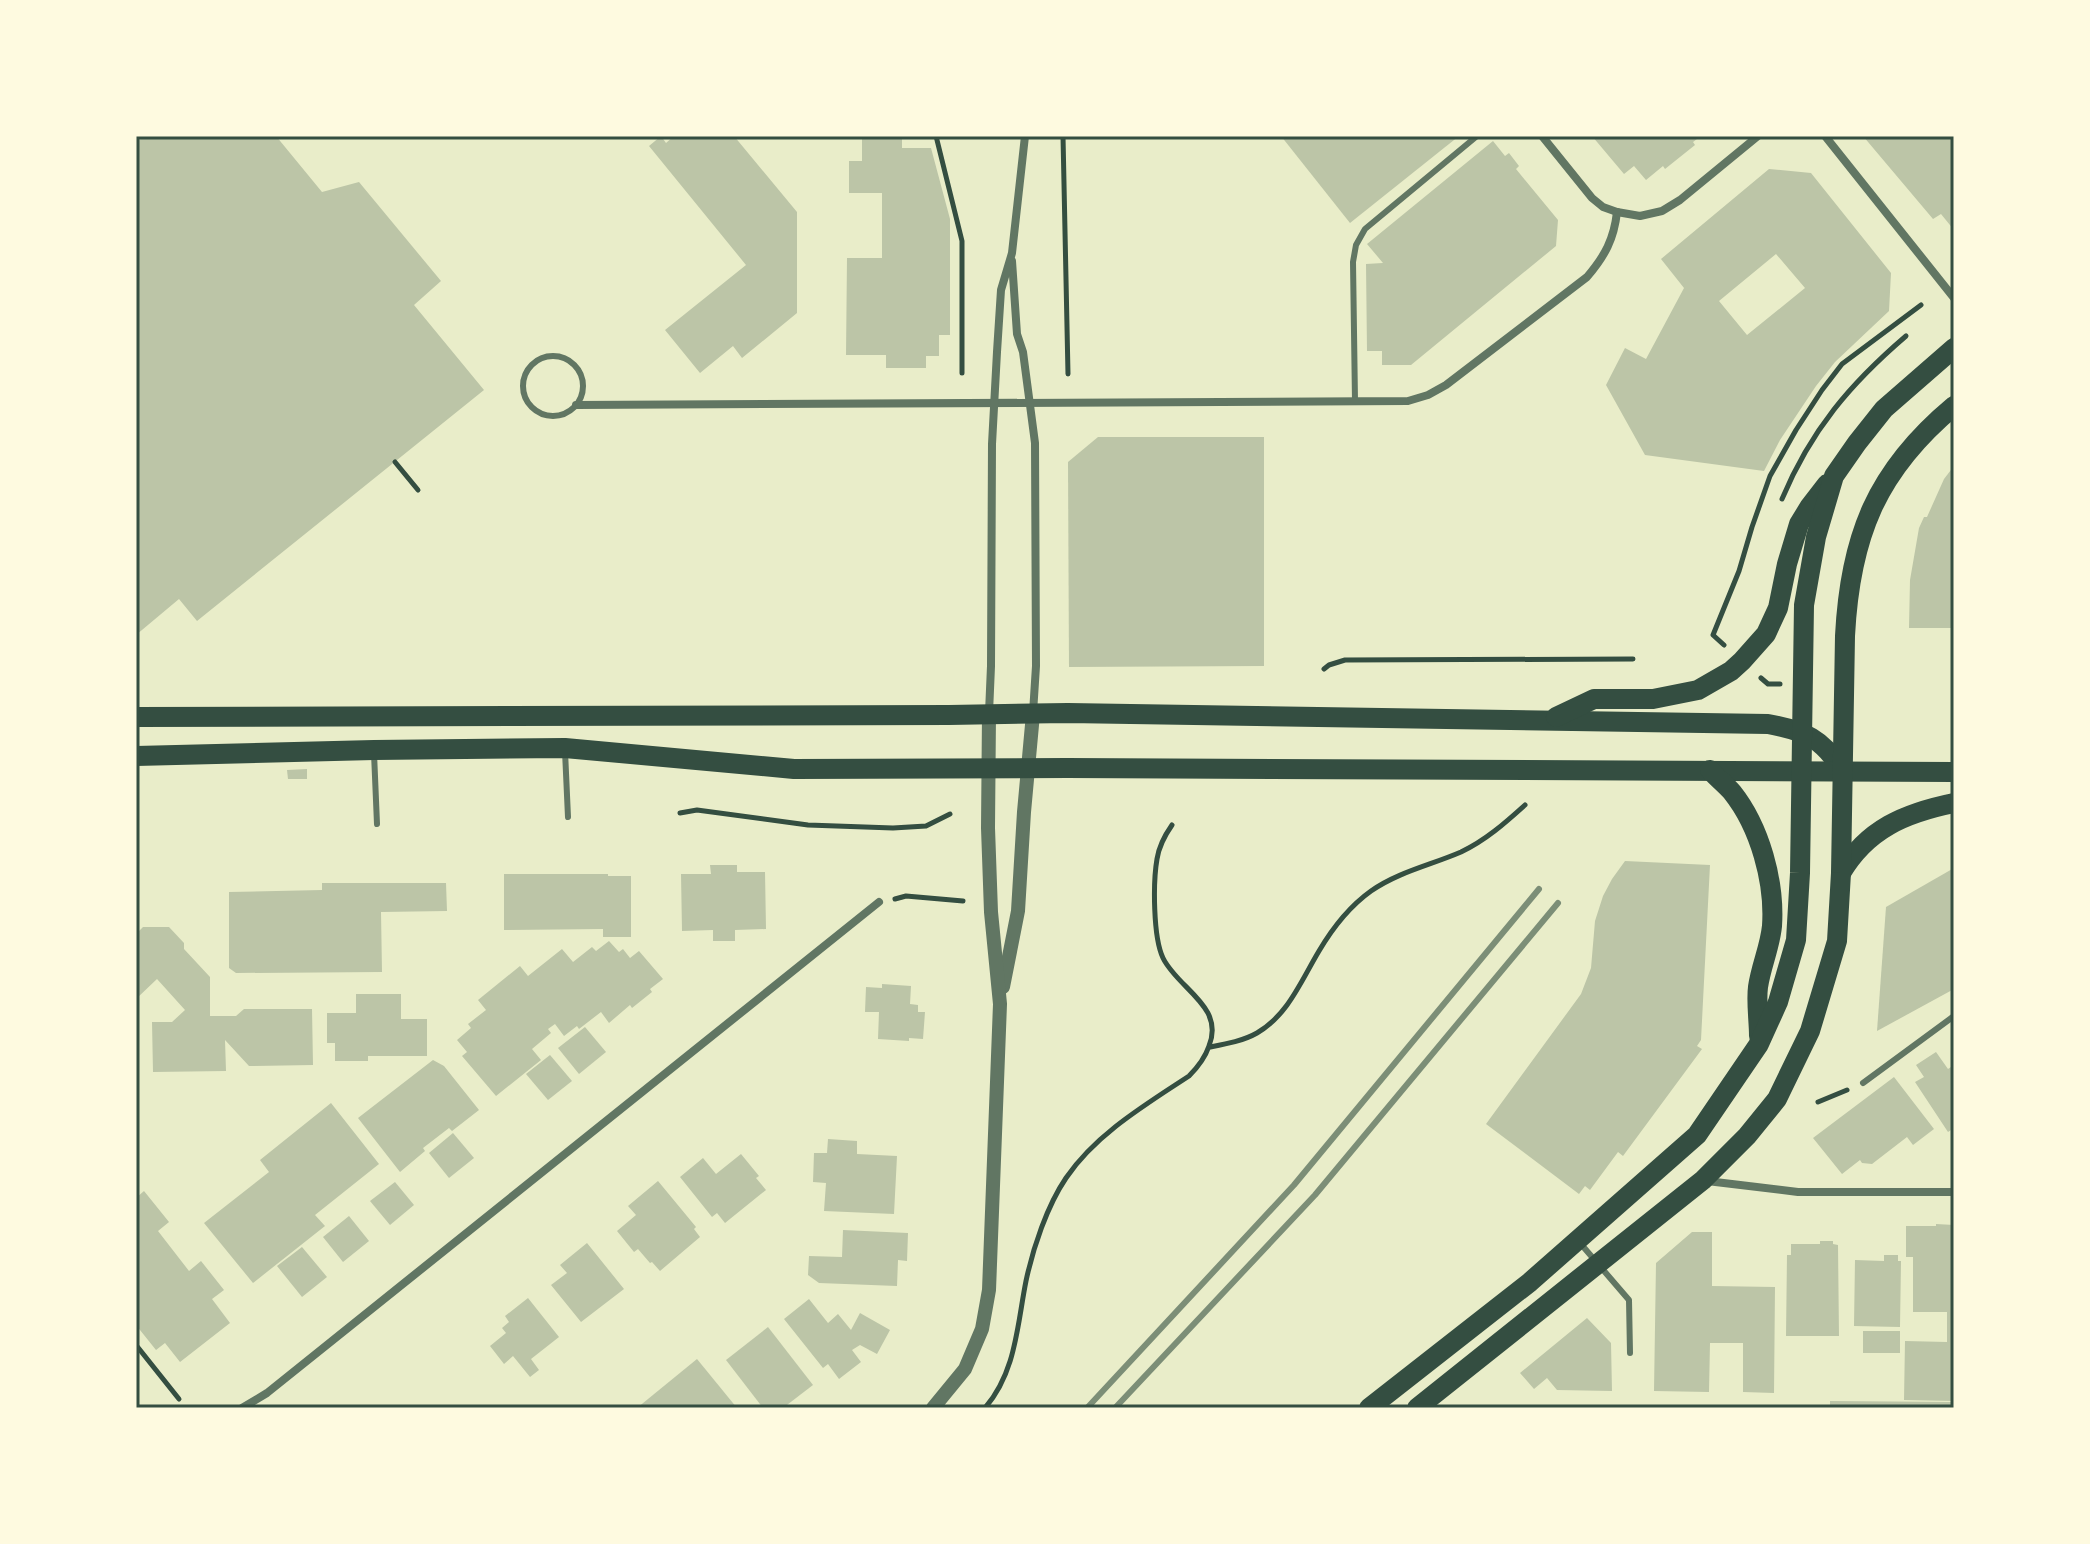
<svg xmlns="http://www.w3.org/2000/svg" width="2090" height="1544" font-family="Figtree,sans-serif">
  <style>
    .building { fill: #bcc5a7; fill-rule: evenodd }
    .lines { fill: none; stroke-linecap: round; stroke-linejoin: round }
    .path { stroke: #344e41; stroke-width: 5 }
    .service { stroke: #617663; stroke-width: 6 }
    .minor { stroke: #617663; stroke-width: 8 }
    .tertiary { stroke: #617663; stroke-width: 14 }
    .primary { stroke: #344e41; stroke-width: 20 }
    .rail { stroke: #7c8e77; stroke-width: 6 }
    .neatline { fill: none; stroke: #344e41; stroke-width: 3 }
  </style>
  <rect width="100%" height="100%" fill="#e9edc9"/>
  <g class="building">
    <polygon points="144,136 276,136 322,192 359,182 441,281 414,305 484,390 197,621 179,599 136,635 136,143"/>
    <polygon points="661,136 666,143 674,136 690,136 692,138 695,136 734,136 797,212 797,313 742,358 733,346 700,373 665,330 746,265 649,146"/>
    <polygon points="862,136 902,136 902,148 931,148 950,219 950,335 939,335 939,356 926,356 926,368 886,368 886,355 846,355 847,258 882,258 882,193 849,193 849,161 862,161"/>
    <polygon points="1281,136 1459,136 1350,223"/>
    <polygon points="1592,136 1701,136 1693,142 1695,145 1665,169 1663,166 1646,180 1634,166 1624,174"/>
    <polygon points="1863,136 1954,136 1954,230 1941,214 1933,219"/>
    <polygon points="1493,141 1505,156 1509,153 1519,166 1516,169 1558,220 1556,246 1411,365 1382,365 1382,351 1367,351 1366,264 1383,263 1367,244"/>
    <path d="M1769,169L1811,173L1891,273L1889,311L1835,362L1816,386L1780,440L1764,471L1645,455L1606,385L1625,348L1646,359L1684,288L1661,259ZM1776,254L1805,288L1747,335L1719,301Z"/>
    <polygon points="1098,437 1264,437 1264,666 1069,667 1068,462"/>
    <polygon points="1954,466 1954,666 1951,666 1951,628 1909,628 1910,580 1919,528 1924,517 1927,517 1944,479"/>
    <polygon points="307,769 307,779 288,779 287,770"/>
    <polygon points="1625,861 1710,865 1701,1040 1697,1046 1702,1049 1623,1156 1618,1152 1590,1190 1585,1186 1579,1194 1486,1124 1581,994 1591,968 1595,921 1603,896 1612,879"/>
    <polygon points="710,865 737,865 737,872 765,872 766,929 735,930 735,941 713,941 713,930 682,931 681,874 711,874"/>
    <polygon points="1954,868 1954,989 1877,1031 1886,907"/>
    <polygon points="504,874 608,874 608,876 631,876 631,937 603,937 603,929 504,930"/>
    <polygon points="322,883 446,883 447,911 381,912 382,972 236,973 229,968 229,892 322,890"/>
    <polygon points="143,927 169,927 184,943 184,949 210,977 210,1016 236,1016 244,1009 312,1009 313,1065 249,1066 225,1040 226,1071 153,1072 152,1022 172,1022 185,1010 157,979 136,999 136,934"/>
    <polygon points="609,941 619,952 623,949 630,958 639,951 663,979 650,989 652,992 632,1008 630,1005 609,1023 601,1012 579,1029 577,1026 564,1036 555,1024 548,1029 551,1033 532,1049 541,1060 496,1096 462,1056 467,1052 457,1040 471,1028 468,1024 486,1010 478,1000 520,966 528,976 562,949 573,962 592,947 596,951"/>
    <polygon points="882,984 911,986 910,1004 918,1005 918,1012 925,1012 923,1039 909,1038 909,1041 878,1039 879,1012 865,1012 866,987 882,988"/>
    <polygon points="356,994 401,994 401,1019 427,1019 427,1056 368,1056 368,1061 335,1061 335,1043 327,1043 327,1013 356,1013"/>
    <polygon points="585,1027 606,1052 579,1074 558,1048"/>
    <polygon points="1936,1052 1948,1069 1954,1065 1954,1128 1948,1132 1915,1082 1924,1077 1916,1065"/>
    <polygon points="550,1055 572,1081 548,1100 526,1074"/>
    <polygon points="433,1060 444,1066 479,1110 452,1131 449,1128 423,1148 425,1151 400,1172 358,1118"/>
    <polygon points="1894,1077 1934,1129 1913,1145 1907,1137 1872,1164 1862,1163 1860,1160 1842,1174 1813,1138"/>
    <polygon points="331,1103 379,1164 315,1215 325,1226 253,1283 204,1223 269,1172 260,1160"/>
    <polygon points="453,1133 474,1158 449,1178 429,1153"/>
    <polygon points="828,1139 857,1141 857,1154 897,1156 894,1214 824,1211 826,1183 813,1182 814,1153 827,1153"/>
    <polygon points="741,1154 759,1176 756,1178 766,1190 725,1223 717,1213 712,1217 680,1177 703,1158 716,1174"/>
    <polygon points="658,1181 696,1227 694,1229 700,1237 660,1271 652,1262 650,1263 638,1249 634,1252 617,1231 636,1215 628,1206"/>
    <polygon points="395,1182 414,1205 390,1225 370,1201"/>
    <polygon points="144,1191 169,1222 158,1231 189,1271 201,1261 224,1290 212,1299 230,1323 180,1362 165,1343 156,1350 136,1325 136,1198"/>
    <polygon points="349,1216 369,1241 343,1262 323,1237"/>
    <polygon points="1936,1224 1954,1225 1954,1401 1904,1400 1905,1341 1947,1342 1947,1312 1913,1312 1913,1257 1906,1257 1906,1226 1936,1226"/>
    <polygon points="843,1230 908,1233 907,1261 898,1260 897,1286 819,1283 808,1275 809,1256 842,1257"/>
    <polygon points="1692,1232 1712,1232 1712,1286 1775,1287 1774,1393 1743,1392 1743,1343 1710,1343 1709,1392 1654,1391 1656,1263"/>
    <polygon points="1820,1241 1833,1241 1833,1244 1838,1245 1839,1336 1786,1336 1787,1255 1791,1255 1791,1244 1820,1244"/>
    <polygon points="587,1243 624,1289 581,1322 551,1285 567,1273 560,1265"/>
    <polygon points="302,1247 327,1277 302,1297 277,1266"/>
    <polygon points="1884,1255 1898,1255 1898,1261 1901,1261 1900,1327 1854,1326 1855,1260 1884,1261"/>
    <polygon points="528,1298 559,1337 531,1359 539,1370 530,1377 513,1356 504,1364 490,1346 506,1333 502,1328 509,1322 505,1316"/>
    <polygon points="809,1299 828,1323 838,1314 851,1330 860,1313 890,1330 877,1354 860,1345 852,1350 861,1362 839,1379 828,1364 823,1368 784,1319"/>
    <polygon points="1587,1318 1611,1343 1612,1391 1557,1390 1547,1378 1534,1389 1520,1373"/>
    <polygon points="768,1327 813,1385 783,1408 763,1408 726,1360"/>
    <rect x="1863" y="1331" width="37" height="22"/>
    <polygon points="697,1359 737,1408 637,1408"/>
    <polygon points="1830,1401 1954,1402 1954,1408 1830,1408"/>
  </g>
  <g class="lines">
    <g class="path">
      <polyline points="936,136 962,241 962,373"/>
      <polyline points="1063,136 1068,374"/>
      <polyline points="395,462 418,490"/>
      <path d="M1782,499C1811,430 1850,384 1906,336"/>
      <polyline points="1724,645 1713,635 1739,571 1752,527 1770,476 1796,430 1822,390 1842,364 1921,305"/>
      <polyline points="1324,669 1329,665 1345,660 1633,659"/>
      <polyline points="1761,678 1768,684 1780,684"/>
      <polyline points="680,813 697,810 808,825 893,828 926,826 950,814"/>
      <polyline points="895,899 906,896 963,901"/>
      <path d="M1210,1047C1226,1044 1243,1041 1257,1033C1288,1015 1301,981 1319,951C1332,929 1350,906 1371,891C1398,872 1431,865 1461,852C1486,840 1505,823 1525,805"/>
      <polyline points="1818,1102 1847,1090"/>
      <polyline points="136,1345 179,1399"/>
      <path d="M985,1408C1016,1372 1017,1326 1026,1281C1033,1248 1047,1206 1066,1178C1096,1134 1145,1105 1189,1076C1198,1067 1205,1058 1209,1046C1225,1006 1178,989 1163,958C1153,937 1153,882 1157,859C1159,846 1165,835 1172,825"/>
    </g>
    <g class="service">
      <circle cx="553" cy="386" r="30"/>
      <polyline points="1355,401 1353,262 1356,245 1365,229 1477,136"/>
      <polyline points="565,751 568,817"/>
      <polyline points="374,753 377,824"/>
      <polyline points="1863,1083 1954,1016"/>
      <polyline points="1580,1243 1629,1300 1630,1353"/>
    </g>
    <g class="minor">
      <polyline points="1542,136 1592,198 1603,207 1617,212 1640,216 1662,211 1680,200 1758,136"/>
      <polyline points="1825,136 1954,298"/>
      <polyline points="1012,261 1017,334 1023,352 1035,443 1036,666 1033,713"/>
      <path d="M576,405L1408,401L1428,395L1446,385L1587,277C1605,256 1614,239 1617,212"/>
      <polyline points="989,713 991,666 992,444 997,352 1001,290 1012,253 1025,136"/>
      <polyline points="1707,1181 1798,1192 1954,1192"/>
      <polyline points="242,1408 267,1393 879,902"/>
    </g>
    <g class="tertiary">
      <polyline points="1003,987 1018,911 1024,812 1033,714"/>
      <polyline points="933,1408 965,1369 982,1329 989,1290 1000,1004 991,912 988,828 989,714"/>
    </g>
    <g class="primary">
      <path d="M136,717L949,715L1068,713L1768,724C1805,731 1822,738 1843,771"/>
      <polyline points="1556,717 1594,699 1653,699 1698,690 1731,671 1742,661 1766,634 1778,608 1787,564 1799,524 1810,506 1827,484"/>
      <polyline points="136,756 374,750 565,748 794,769 1067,768 1954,772"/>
      <path d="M1710,770C1717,778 1725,784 1732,792C1760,827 1775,882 1772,926C1770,947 1761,966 1758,987C1756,1002 1759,1020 1759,1036"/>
      <path d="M1841,873C1867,829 1905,813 1954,803"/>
      <polyline points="1369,1408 1530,1282 1697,1135 1759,1044 1778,1002 1796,940 1800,873 1804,605 1816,537 1834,476 1857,443 1884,409 1954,348"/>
      <path d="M1417,1408L1703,1180L1747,1136L1777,1099L1810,1031L1837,941L1841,873L1845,636C1850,537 1876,471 1954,406"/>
    </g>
    <g class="rail">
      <polyline points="1087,1408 1294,1185 1539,889"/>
      <polyline points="1115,1408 1315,1195 1558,903"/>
    </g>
  </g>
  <rect width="2090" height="1544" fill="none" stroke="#fefae0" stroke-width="276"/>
  <rect x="138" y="138" width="1814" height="1268" class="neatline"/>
</svg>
